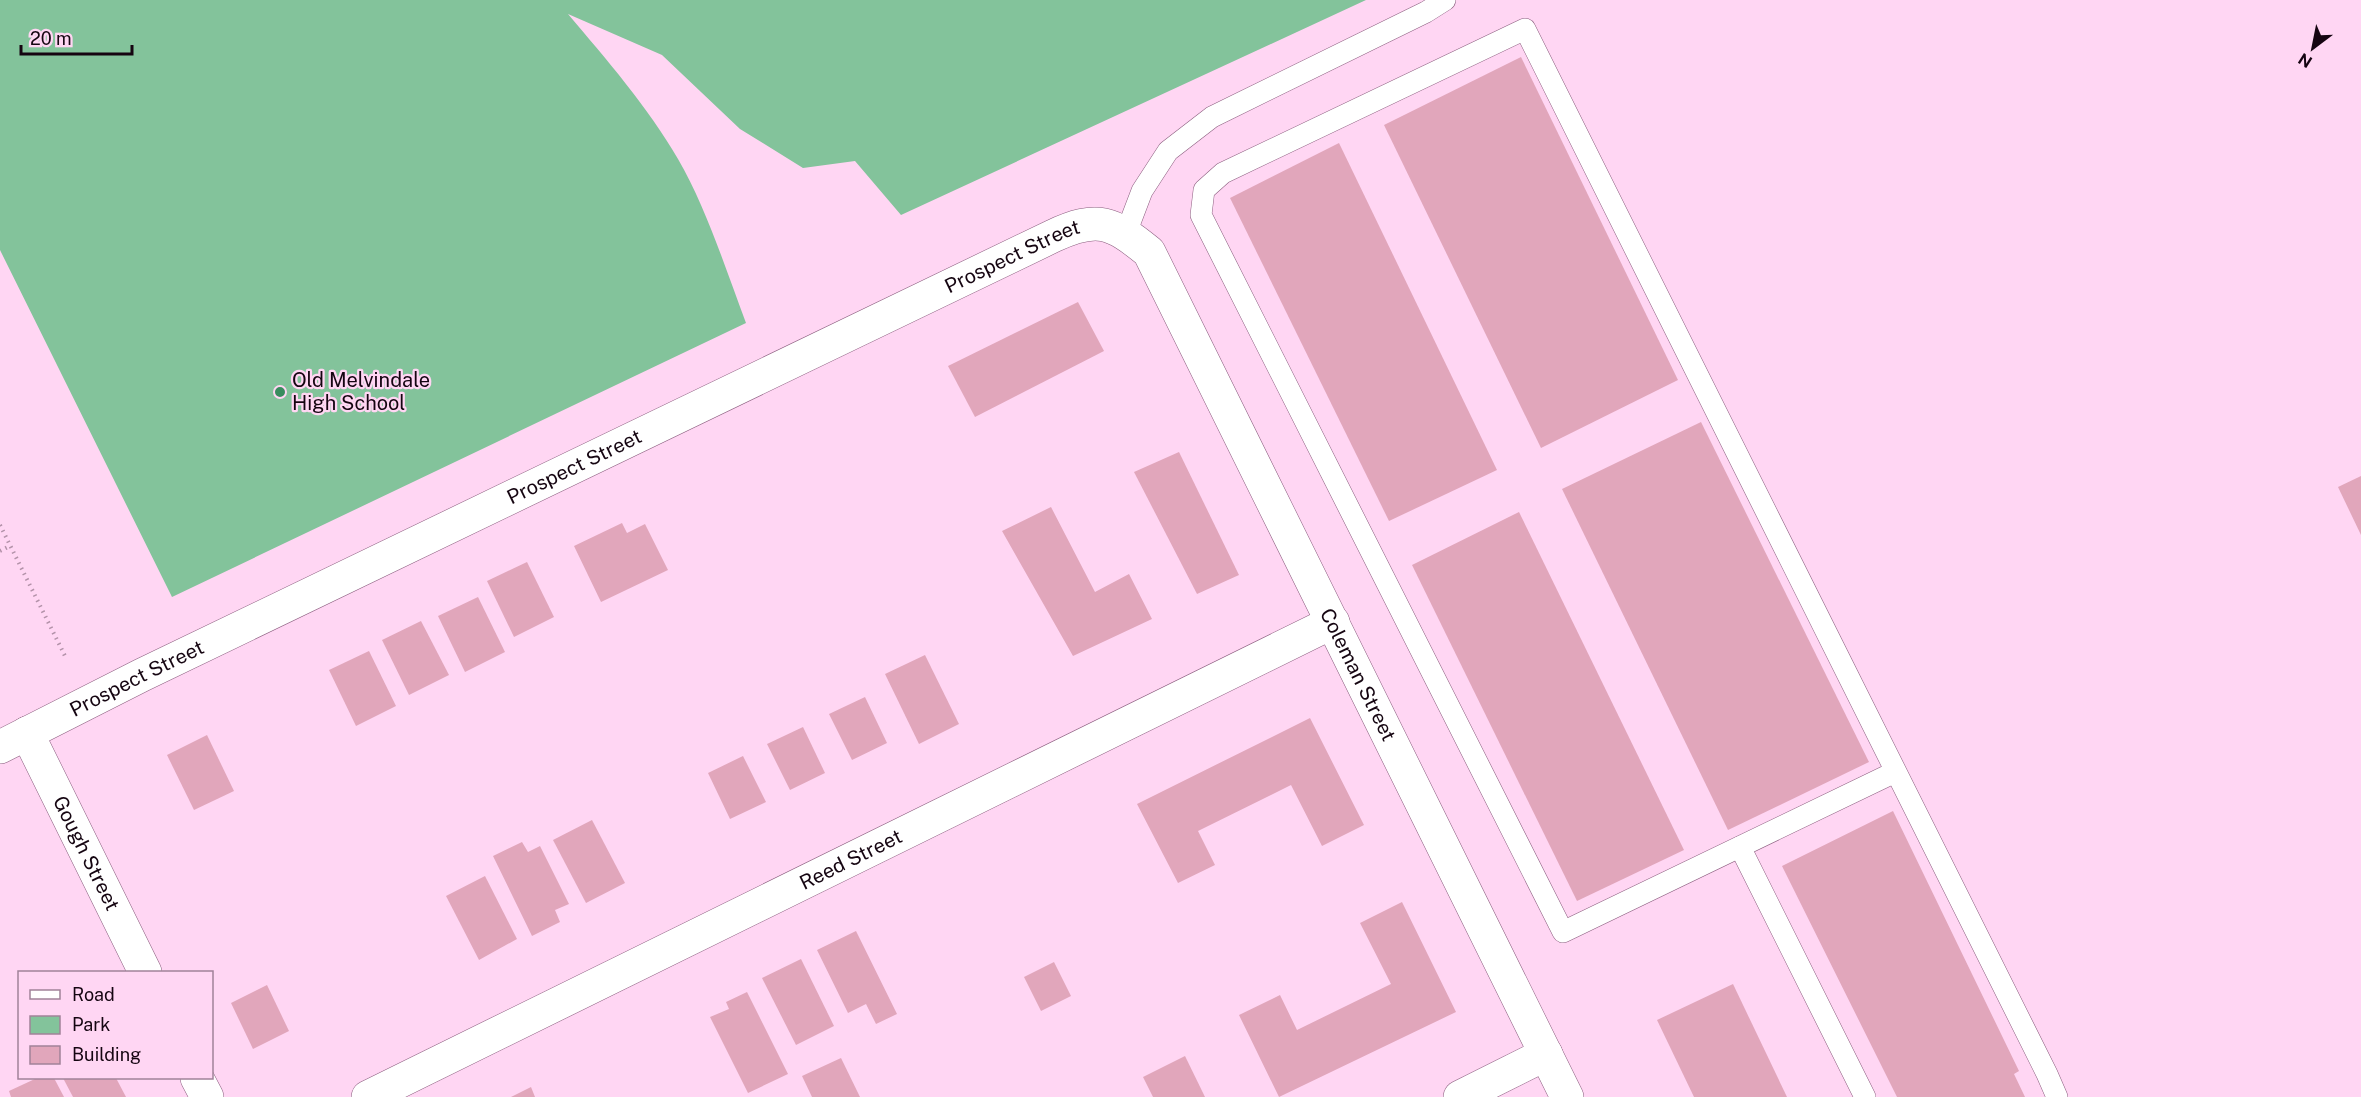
<svg xmlns="http://www.w3.org/2000/svg" width="2361" height="1097" font-family="'Public Sans',sans-serif">
  <style>
    .green { fill: #83c39b }
    .building { fill: #e1a6bb }
    .lines { fill: none; stroke-linecap: round; stroke-linejoin: round }
    .lane-casing { stroke: #8b5e7f; stroke-width: 22 }
    .street-casing { stroke: #8b5e7f; stroke-width: 34 }
    .path { stroke: #b392a9; stroke-width: 4; stroke-dasharray: 1.5 4.5; stroke-linecap: butt }
    .lane { stroke: #fff; stroke-width: 21 }
    .street { stroke: #fff; stroke-width: 33 }
    .poi-dot { fill: #398c5e; stroke: #ffd6f3; stroke-width: 2 }
    .labels { text-anchor: middle; stroke-width: 4.5; stroke-linejoin: round; paint-order: stroke }
    .street-label { font-size: 20px; fill: #150511; stroke: #ffd6f3 }
    .poi-label { font-size: 20px; fill: #150511; stroke: #ffd6f3; text-anchor: start }
  </style>
  <rect width="100%" height="100%" fill="#ffd6f3"/>
  <path class="green" d="M0,0H1366L901,215L855,161L803,168L740,129L662,55L568,14C606,59 648,107 678,159C706,207 726,270 746,323L172,597L0,250Z"/>
  <g class="building">
    <polygon points="1521,57 1678,380 1541,448 1384,125"/>
    <polygon points="1339,143 1497,470 1389,521 1230,198"/>
    <polygon points="1078,302 1104,351 975,417 948,366"/>
    <polygon points="1701,422 1869,762 1728,830 1562,489"/>
    <polygon points="1179,452 1239,575 1197,594 1134,472"/>
    <polygon points="2361,476 2361,535 2338,487"/>
    <polygon points="1051,507 1095,592 1129,574 1152,619 1073,656 1002,531"/>
    <polygon points="1519,512 1684,850 1577,901 1412,565"/>
    <polygon points="622,523 627,533 645,524 668,570 601,602 574,546"/>
    <polygon points="527,562 554,617 514,637 487,581"/>
    <polygon points="478,597 505,652 465,672 438,616"/>
    <polygon points="421,621 449,675 409,695 382,640"/>
    <polygon points="369,651 396,706 356,726 329,670"/>
    <polygon points="925,655 959,724 919,744 885,674"/>
    <polygon points="865,697 887,743 852,760 829,714"/>
    <polygon points="1310,718 1364,825 1322,846 1291,785 1198,831 1215,865 1178,883 1137,804"/>
    <polygon points="803,727 825,773 790,790 767,744"/>
    <polygon points="207,735 234,791 194,810 167,755"/>
    <polygon points="743,756 766,802 730,819 708,773"/>
    <polygon points="1893,811 2019,1071 2014,1074 2025,1097 1897,1097 1782,866"/>
    <polygon points="592,820 625,883 586,903 553,840"/>
    <polygon points="522,842 528,852 540,846 569,904 555,910 560,922 532,936 493,856"/>
    <polygon points="485,876 517,939 479,960 446,896"/>
    <polygon points="1402,902 1456,1012 1279,1097 1239,1015 1280,995 1297,1030 1391,984 1360,923"/>
    <polygon points="856,931 897,1014 876,1024 866,1004 848,1013 817,950"/>
    <polygon points="801,959 834,1026 796,1045 762,978"/>
    <polygon points="1054,962 1071,996 1041,1011 1024,977"/>
    <polygon points="1733,984 1787,1097 1694,1097 1657,1020"/>
    <polygon points="267,985 289,1031 253,1049 231,1003"/>
    <polygon points="747,992 788,1074 748,1093 710,1017 729,1009 726,1002"/>
    <polygon points="1185,1056 1205,1097 1153,1097 1143,1077"/>
    <polygon points="841,1058 860,1097 812,1097 802,1076"/>
    <polygon points="37,1078 54,1078 64,1097 11,1097 9,1091"/>
    <polygon points="63,1078 116,1078 126,1097 73,1097"/>
    <polygon points="531,1087 535,1097 511,1097"/>
  </g>
  <g class="lines">
    <g class="lane-casing">
      <g id="lane">
        <polyline points="1126,233 1142,191 1168,151 1212,117 1426,12 1445,0"/>
        <polyline points="1895,772 1563,932 1201,215 1204,190 1223,173 1525,29 2047,1074 2057,1097"/>
        <polyline points="1740,847 1865,1097"/>
      </g>
    </g>
    <g class="street-casing">
      <g id="street">
        <path id="s1" d="M27,733L145,972"/>
        <path id="s2" d="M0,747L142,675L1053,236C1098,215 1112,222 1149,252L1567,1097"/>
        <polyline points="197,1078 207,1097"/>
        <path id="s3" d="M368,1097L1333,622"/>
        <polyline points="1460,1097 1546,1054"/>
      </g>
    </g>
    <g class="path">
      <polyline points="0,525 66,658"/>
      <polyline points="0,551 10,546"/>
    </g>
    <use href="#lane" class="lane"/>
    <use href="#street" class="street"/>
  </g>
  <circle class="poi-dot" cx="280" cy="392" r="6"/>
  <g class="labels">
    <g class="street-label">
      <text dy="7" stroke="none"><textPath href="#s2" startOffset="1125">Prospect Street</textPath></text>
      <text dy="7" stroke="none"><textPath href="#s2" startOffset="639">Prospect Street</textPath></text>
      <text dy="7" stroke="none"><textPath href="#s2" startOffset="1748">Coleman Street</textPath></text>
      <text dy="7" stroke="none"><textPath href="#s2" startOffset="153">Prospect Street</textPath></text>
      <text dy="7" stroke="none"><textPath href="#s1" startOffset="134">Gough Street</textPath></text>
      <text dy="7" stroke="none"><textPath href="#s3" startOffset="538">Reed Street</textPath></text>
    </g>
    <g class="poi-label">
      <text x="292" y="387">Old Melvindale<tspan x="292" dy="23">High School</tspan></text>
    </g>
  </g>
  <rect x="18" y="971" width="195" height="108" fill="#ffd6f3" stroke="#a18299" stroke-width="1.5"/>
  <rect x="30" y="990" width="30" height="9" fill="#ffffff" stroke="#a18299" stroke-width="1.5"/>
  <text x="72" y="1001" font-size="18" fill="#150511">Road</text>
  <rect x="30" y="1016" width="30" height="18" fill="#83c39b" stroke="#a18299" stroke-width="1.5"/>
  <text x="72" y="1031" font-size="18" fill="#150511">Park</text>
  <rect x="30" y="1046" width="30" height="18" fill="#e1a6bb" stroke="#a18299" stroke-width="1.5"/>
  <text x="72" y="1061" font-size="18" fill="#150511">Building</text>
  <g transform="translate(2313 48) rotate(212)" stroke="#ffd6f3" stroke-width="4.5" paint-order="stroke">
  <path d="M0-4.5L10 22L0 15L-10 22Z" fill="#150511"/>
  <text y="-9" font-size="16" font-weight="bold" text-anchor="middle" fill="#150511">N</text>
  </g>
  <path d="M21 45v9h111v-9" fill="none" stroke="#150511" stroke-width="3"/>
  <text x="30" y="45" font-size="18" fill="#150511" stroke="#ffd6f3" stroke-width="4.5" paint-order="stroke">20 m</text>
</svg>
